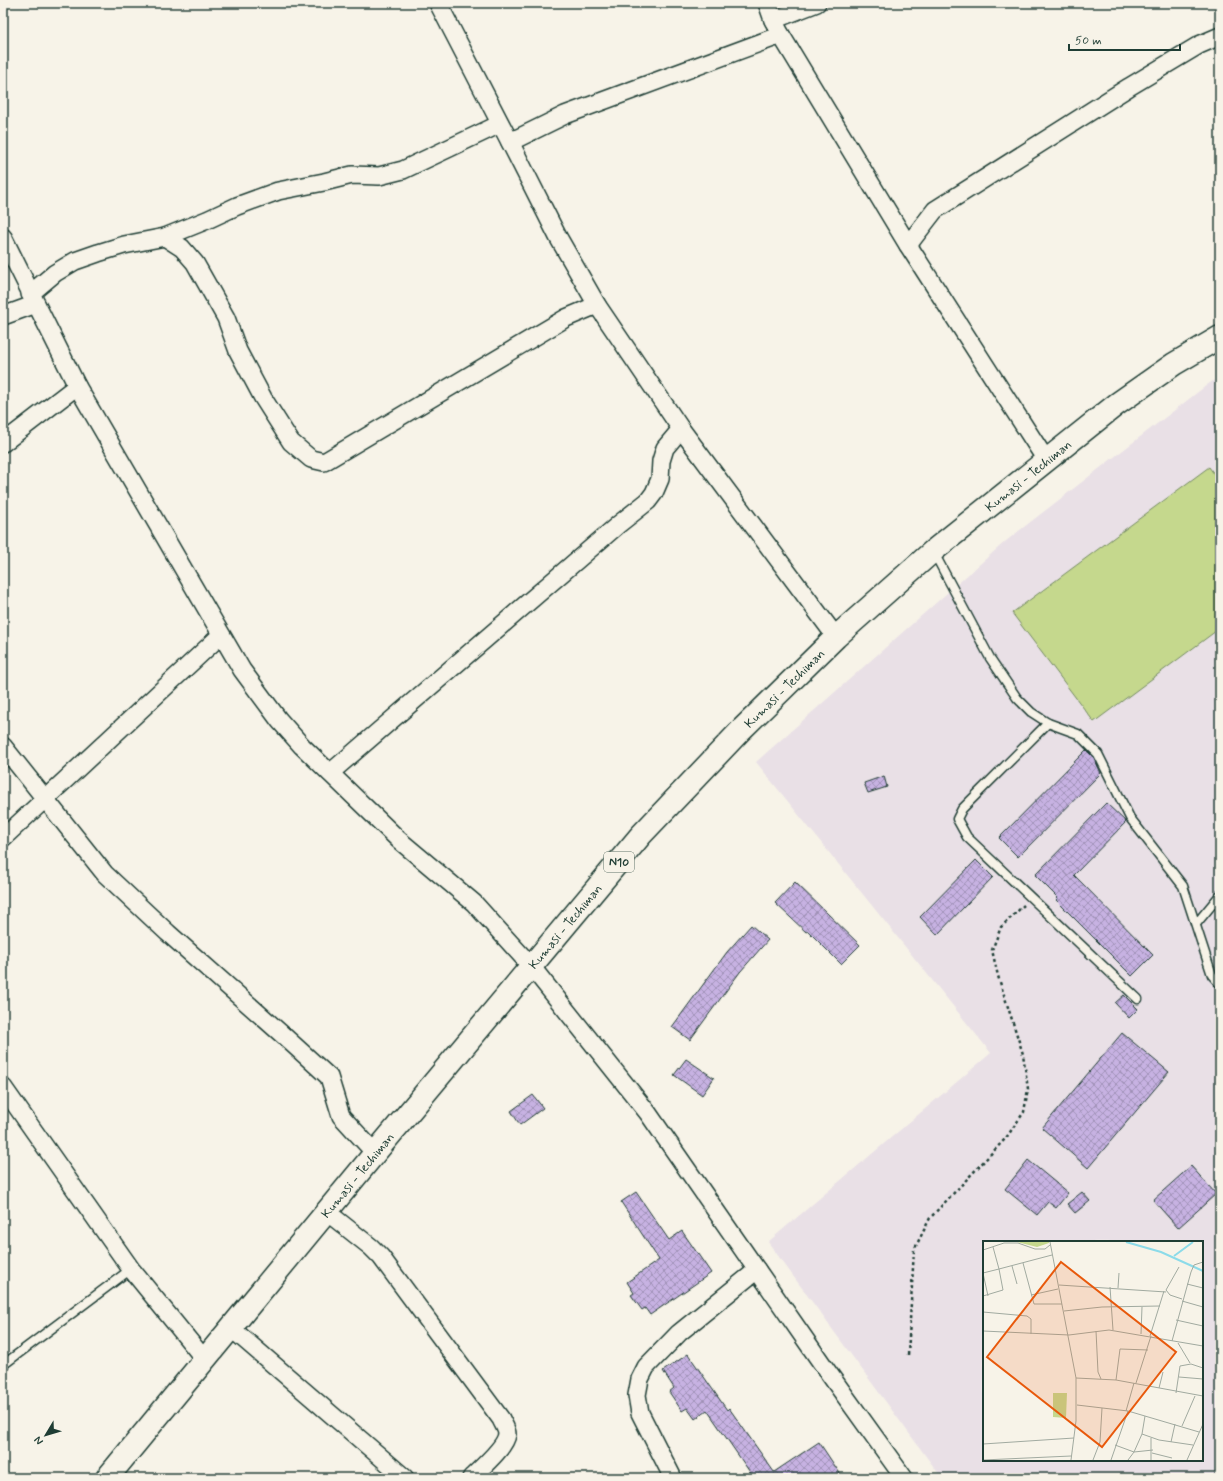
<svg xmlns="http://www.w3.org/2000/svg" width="1223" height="1481" font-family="Mynerve,sans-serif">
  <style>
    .built { fill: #e9e0e6; fill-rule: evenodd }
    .grass { fill: #c5d88d; stroke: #728a60 }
    .building { fill: url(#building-cross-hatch); stroke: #1f3d34 }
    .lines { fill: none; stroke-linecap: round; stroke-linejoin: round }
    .lane-casing { stroke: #1f3d34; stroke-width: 11 }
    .street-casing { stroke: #1f3d34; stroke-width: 20 }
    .highway-casing { stroke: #1f3d34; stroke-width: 25 }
    .path { stroke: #1f3d34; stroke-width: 2.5; stroke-dasharray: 3 3; stroke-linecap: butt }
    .lane { stroke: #f7f3e8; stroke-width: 8 }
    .street { stroke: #f7f3e8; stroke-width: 17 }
    .highway { stroke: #f7f3e8; stroke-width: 22 }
    .labels { text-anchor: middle; stroke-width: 3; stroke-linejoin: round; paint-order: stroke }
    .shield { fill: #f7f3e8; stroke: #60746a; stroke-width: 1 }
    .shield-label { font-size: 12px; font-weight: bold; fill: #1f3d34 }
    .street-label { font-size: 13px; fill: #1f3d34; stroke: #f7f3e8 }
    .inset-river { fill: none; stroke: #8cdbe9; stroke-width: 2 }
    .inset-road { fill: none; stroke: #a1aaa0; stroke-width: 1 }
    .view { fill: #e8590c; fill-opacity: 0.15; stroke: #e8590c; stroke-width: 2 }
    .inset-edge { fill: none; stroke: #1f3d34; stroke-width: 2 }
  </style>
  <defs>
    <pattern id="building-cross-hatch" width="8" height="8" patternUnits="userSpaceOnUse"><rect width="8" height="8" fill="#c7b2e2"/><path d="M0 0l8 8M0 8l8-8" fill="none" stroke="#a192b8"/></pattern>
  </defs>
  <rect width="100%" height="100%" fill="#f7f3e8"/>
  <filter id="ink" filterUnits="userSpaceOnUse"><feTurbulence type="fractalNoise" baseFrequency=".025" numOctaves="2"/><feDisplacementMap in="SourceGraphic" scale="8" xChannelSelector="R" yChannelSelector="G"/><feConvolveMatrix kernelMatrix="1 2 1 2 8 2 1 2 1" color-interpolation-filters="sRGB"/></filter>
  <g filter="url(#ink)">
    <path class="built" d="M1220,376V1478H942L768,1242L991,1053L756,762L1006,541L1207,385ZM984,1242H1202V1460H984Z"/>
    <polygon class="grass" points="1209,467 1220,482 1220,628 1094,722 1012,613"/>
    <g class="building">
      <polygon points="1086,750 1094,758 1101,773 1018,857 999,838"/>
      <polygon points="884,776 887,787 868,793 864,783"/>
      <polygon points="1106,803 1126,822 1074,875 1153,955 1132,976 1056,900 1058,898 1035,875"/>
      <polygon points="976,860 993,877 937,935 920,917"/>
      <polygon points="795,882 860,945 841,964 808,931 806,932 775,903"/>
      <polygon points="751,925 768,940 740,972 690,1040 672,1027 727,952"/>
      <polygon points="1124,995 1138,1009 1129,1018 1115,1003"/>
      <polygon points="1122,1033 1169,1072 1088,1168 1042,1128"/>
      <polygon points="686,1059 714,1078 702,1095 674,1075"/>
      <polygon points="533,1095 543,1108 520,1125 511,1111"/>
      <polygon points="1028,1160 1068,1193 1056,1208 1048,1202 1037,1215 1005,1189"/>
      <polygon points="1191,1166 1216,1194 1178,1228 1153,1200"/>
      <polygon points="636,1192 669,1240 682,1231 711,1273 650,1315 645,1308 642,1310 631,1295 634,1293 627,1282 659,1260 621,1202"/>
      <polygon points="1082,1192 1090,1201 1075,1213 1067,1204"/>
      <polygon points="688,1354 727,1410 729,1408 774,1472 819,1442 843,1478 754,1478 707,1410 695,1419 687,1408 682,1411 669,1392 674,1388 663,1371"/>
    </g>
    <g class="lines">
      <g class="lane-casing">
        <g id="lane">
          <polyline points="933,551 990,658 1017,698 1031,712 1048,723 1078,734 1098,754 1130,818 1183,886 1212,975 1220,984"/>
          <polyline points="1048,723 962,809 957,819 967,837 1138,999"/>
          <polyline points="1196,924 1220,895"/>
          <polyline points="3,1365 131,1269"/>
        </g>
      </g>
      <g class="street-casing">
        <g id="street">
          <polyline points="438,3 510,142 558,237 597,305 681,429 836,637"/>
          <polyline points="767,3 773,20 781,35 908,245 1046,460"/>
          <polyline points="773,20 817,3"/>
          <polyline points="510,142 565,115 781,35"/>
          <polyline points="3,237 77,386 242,670 279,720 302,746 399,840 474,903 531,966 648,1113 825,1368 904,1478"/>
          <polyline points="165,237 182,248 195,263 226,318 238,351 263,398 291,442 311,459 324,462 566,318 597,305"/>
          <polyline points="908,245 935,210 1129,87 1199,45 1220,36"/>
          <polyline points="30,294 55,273 75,261 98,253 124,245 165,237 207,220 237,206 278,191 324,182 352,175 379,176 403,170 500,124"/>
          <polyline points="3,316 36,304"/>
          <polyline points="3,443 77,386"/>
          <polyline points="3,746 105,874 168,933 285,1037 329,1077 341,1116 375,1153"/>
          <polyline points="330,773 619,524 648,501 654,493 660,479 661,461 665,448 681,429"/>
          <polyline points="3,838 221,635"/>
          <polyline points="3,1087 131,1269 205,1360"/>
          <path d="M327,1212L371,1247L381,1257L501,1419C503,1424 507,1429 507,1434C506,1447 481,1468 471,1478"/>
          <polyline points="231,1328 405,1478"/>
          <polyline points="673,1478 640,1413 637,1395 640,1379 646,1367 679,1333 757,1270"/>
        </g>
      </g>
      <g class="highway-casing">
        <g id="highway">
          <path id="s1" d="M107,1478L375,1153L641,835L741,730L836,637L933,551L1117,404L1174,364L1220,337"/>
        </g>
      </g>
      <polyline class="path" points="908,1355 914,1250 930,1218 1006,1138 1024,1112 1028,1089 1023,1054 998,976 992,950 1001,927 1024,905"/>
      <use href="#lane" class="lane"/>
      <use href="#street" class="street"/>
      <use href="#highway" class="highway"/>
    </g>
  </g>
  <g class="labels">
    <rect class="shield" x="604" y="852" width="30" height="20" rx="3"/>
    <g class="shield-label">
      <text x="619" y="866">N10</text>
    </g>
    <g class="street-label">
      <text dy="5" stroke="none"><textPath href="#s1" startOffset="1365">Kumasi - Techiman</textPath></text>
      <text dy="5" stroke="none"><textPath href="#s1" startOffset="1041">Kumasi - Techiman</textPath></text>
      <text dy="5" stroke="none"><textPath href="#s1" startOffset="717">Kumasi - Techiman</textPath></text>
      <text dy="5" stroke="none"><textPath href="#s1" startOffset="393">Kumasi - Techiman</textPath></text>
    </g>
  </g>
  <g transform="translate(983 1241)">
    <rect width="220" height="220" fill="#f7f3e8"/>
    <path d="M70,152H84L83,177L70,176Z" fill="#c5d88d"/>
    <path d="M34,1H66V2L54,6Z" fill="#c5d88d"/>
    <path class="inset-river" d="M143,1L178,11L220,30M191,15L210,1"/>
    <path class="inset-road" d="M67,1L93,137V180L88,219M10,6L16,28L69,14M0,9L21,2H35L52,8H62L67,4M40,22L51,63H79M29,25L34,43M196,26L183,49L187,54L199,58M0,32L16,28L20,49L0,55M0,32L5,55M204,43L220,47M76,44L183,51M127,46L130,89M135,47L136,32M48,54L75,48M199,60L220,66M81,70L119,66L177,65M0,71L44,75L48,78V93M193,79L220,85M0,90L86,94L126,89L220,105M113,90L115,131L118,138M158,93L159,66M167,95L181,50M189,100L208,31L211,24L220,21M195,102L207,122M196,136L220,138M93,137L133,139L220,155M133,139L137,108L165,109M153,142L168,95M176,147L180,131M193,152L197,125L208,123L220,127M94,164L145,170L216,191M143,170L151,142M199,185L212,155M159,193L176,199L210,204M188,201L192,183M0,203L91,197M132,204L151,211L159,193L162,175M169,212L189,217M0,219L88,215M110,219L117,201L119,167M128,219L145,170M145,219L151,211L170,209M168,219V197M204,219L220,183"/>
    <path class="view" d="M78,21L193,111L119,206L4,116Z"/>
    <rect width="220" height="220" class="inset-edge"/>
  </g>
  <rect width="1223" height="1481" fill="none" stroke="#f7f3e8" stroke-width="16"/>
  <rect x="8" y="8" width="1207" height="1465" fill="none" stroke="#1f3d34" stroke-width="1.5" filter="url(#ink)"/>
  <g transform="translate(46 1435) rotate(232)" stroke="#f7f3e8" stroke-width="3" paint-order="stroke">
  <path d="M0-3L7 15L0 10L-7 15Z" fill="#1f3d34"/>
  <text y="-6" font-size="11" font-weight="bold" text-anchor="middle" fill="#1f3d34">N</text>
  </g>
  <path d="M1069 44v6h111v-6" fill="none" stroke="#1f3d34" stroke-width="2"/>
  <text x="1075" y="44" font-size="12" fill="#1f3d34" stroke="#f7f3e8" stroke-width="3" paint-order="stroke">50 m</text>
</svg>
